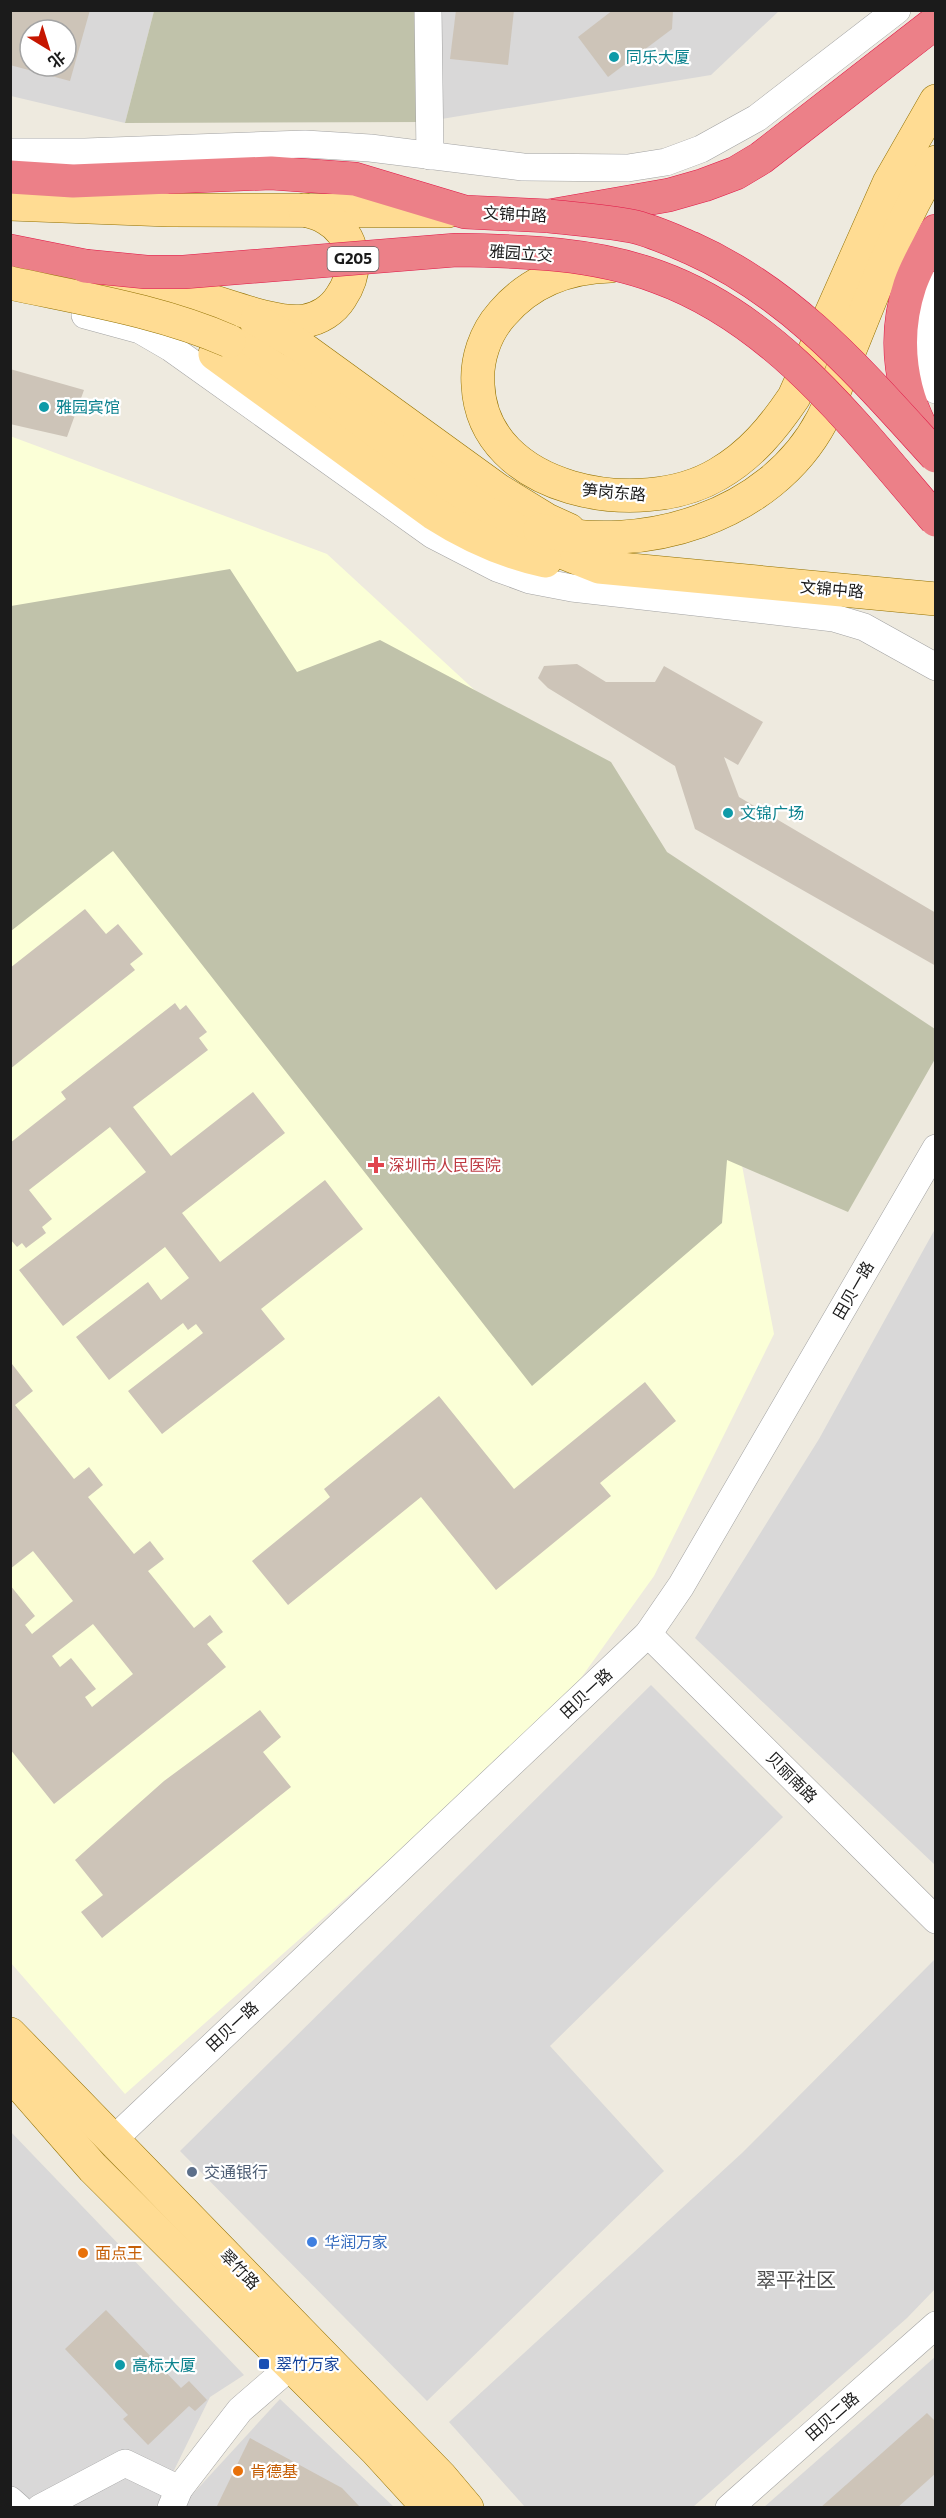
<svg xmlns="http://www.w3.org/2000/svg" width="946" height="2518" font-family="Commissioner,'Noto Sans SC',sans-serif">
  <style>
    .residential { fill: #d9d8d8; fill-rule: evenodd }
    .education { fill: #fbffd7 }
    .construction { fill: #c0c2aa }
    .building { fill: #cdc4b8; fill-rule: evenodd }
    .lines { fill: none; stroke-linecap: round; stroke-linejoin: round }
    .minor-casing { stroke: #a2a2a2; stroke-width: 28 }
    .major-casing { stroke: #927100; stroke-width: 34 }
    .highway-casing { stroke: #e01746; stroke-width: 34 }
    .minor { stroke: #fff; stroke-width: 27 }
    .major { stroke: #ffdc93; stroke-width: 33 }
    .highway { stroke: #ec8088; stroke-width: 33 }
    .major-bridge-casing { stroke: #927100; stroke-width: 34; stroke-linecap: butt }
    .highway-bridge-casing { stroke: #e01746; stroke-width: 34; stroke-linecap: butt }
    .major-bridge { stroke: #ffdc93; stroke-width: 33 }
    .highway-bridge { stroke: #ec8088; stroke-width: 33 }
    .culture-dot { fill: #0f9aa8; stroke: #fff; stroke-width: 2 }
    .health-dot { fill: #e0444e; stroke: #fff; stroke-width: 2 }
    .service-dot { fill: #5c6f8a; stroke: #fff; stroke-width: 2 }
    .shop-dot { fill: #3f7fe0; stroke: #fff; stroke-width: 2 }
    .food-dot { fill: #e8710a; stroke: #fff; stroke-width: 2 }
    .transit-dot { fill: #1a4fb4; stroke: #fff; stroke-width: 2 }
    .labels { text-anchor: middle; stroke-width: 4.5; stroke-linejoin: round; paint-order: stroke }
    .shield { fill: #fff; stroke: #5f5f5f; stroke-width: 1.5 }
    .shield-label { font-size: 15px; font-weight: bold; fill: #1b1b1b }
    .culture-label { font-size: 16px; fill: #0d838f; stroke: #fff; text-anchor: start }
    .street-label { font-size: 16px; fill: #1b1b1b; stroke: #fff }
    .health-label { font-size: 16px; fill: #be3a42; stroke: #fff; text-anchor: start }
    .service-label { font-size: 16px; fill: #4e5e75; stroke: #fff; text-anchor: start }
    .shop-label { font-size: 16px; fill: #366cbe; stroke: #fff; text-anchor: start }
    .food-label { font-size: 16px; fill: #c56008; stroke: #fff; text-anchor: start }
    .transit-label { font-size: 16px; fill: #164399; stroke: #fff; text-anchor: start }
    .quarter-label { font-size: 20px; fill: #4e4e4e; stroke: #fff }
  </style>
  <rect width="100%" height="100%" fill="#eeeadf"/>
  <g class="residential">
    <path d="M11,11H154L125,123L11,96ZM30,30H66V66H30Z"/>
    <polygon points="425,11 779,11 711,75 423,122"/>
    <polygon points="935,1229 936,1865 935,1865 695,1638 819,1439"/>
    <polygon points="651,1685 783,1817 550,2046 664,2171 427,2401 180,2151"/>
    <polygon points="935,1959 935,2289 907,2318 693,2507 525,2507 449,2422 742,2153"/>
    <polygon points="10,2131 244,2375 210,2397 156,2507 11,2507"/>
    <polygon points="935,2357 935,2507 763,2508 927,2364"/>
    <polygon points="280,2399 394,2507 186,2508 190,2497"/>
  </g>
  <polygon class="education" points="10,436 327,554 506,719 710,997 774,1334 654,1576 558,1710 125,2094 11,1963"/>
  <g class="construction">
    <polygon points="154,11 425,11 423,122 125,123"/>
    <polygon points="230,569 297,672 380,640 611,762 667,852 935,1029 935,1059 848,1212 727,1160 722,1223 532,1386 113,851 11,931 11,606"/>
  </g>
  <g class="building">
    <path d="M10,10H90L70,81L10,65ZM30,30H66V66H30Z"/>
    <polygon points="456,10 514,10 508,65 450,59"/>
    <polygon points="613,10 673,10 672,29 608,77 578,37"/>
    <polygon points="10,369 84,390 67,437 10,424"/>
    <polygon points="577,664 606,682 655,682 664,666 763,722 738,765 724,757 739,797 936,913 936,966 695,829 675,766 548,688 538,678 544,666"/>
    <polygon points="85,909 106,934 118,924 143,954 130,964 135,970 10,1069 10,968"/>
    <polygon points="175,1003 180,1010 186,1005 207,1032 199,1038 208,1050 133,1107 171,1156 253,1092 285,1133 182,1213 220,1262 325,1180 363,1229 261,1309 285,1339 162,1434 128,1391 203,1333 196,1324 188,1330 183,1323 109,1380 76,1337 148,1282 161,1300 189,1278 165,1247 63,1326 19,1270 146,1172 110,1127 29,1190 52,1219 42,1227 46,1233 26,1248 22,1243 17,1247 10,1239 10,1143 66,1099 61,1092"/>
    <path d="M12,1364L33,1391L15,1405L74,1479L89,1467L103,1485L88,1497L134,1554L150,1541L164,1559L148,1571L194,1628L210,1615L223,1632L207,1644L226,1667L54,1804L10,1749V1585L35,1616L25,1625L32,1634L73,1601L33,1551L10,1569ZM93,1624L133,1674L92,1707L85,1697L96,1689L71,1658L60,1667L52,1656Z"/>
    <polygon points="645,1382 676,1421 600,1483 611,1496 496,1590 421,1497 288,1605 252,1561 330,1497 324,1489 439,1396 514,1489"/>
    <polygon points="260,1710 281,1737 263,1752 291,1787 102,1938 81,1912 103,1895 75,1860 164,1781"/>
    <polygon points="106,2310 181,2388 189,2381 207,2400 195,2411 189,2406 148,2445 123,2419 128,2415 65,2349"/>
    <polygon points="927,2413 936,2422 936,2473 897,2508 820,2508"/>
    <polygon points="250,2438 342,2488 361,2508 216,2508"/>
  </g>
  <g class="lines">
    <g class="minor-casing">
      <g id="minor">
        <polyline points="428,10 430,156"/>
        <polyline points="10,152 85,152 305,144 370,148 523,167 628,168 666,162 701,149 757,118 897,10"/>
        <path d="M936,285C925,327 925,348 936,390"/>
        <polyline points="85,315 140,330 171,348 433,535 497,568 530,580 572,588 834,618 864,627 936,667"/>
        <polyline points="648,1634 936,1920"/>
        <polyline points="113,2140 648,1634 681,1586 936,1148"/>
        <polyline points="10,2500 19,2508"/>
        <polyline points="40,2508 125,2463 179,2489"/>
        <polyline points="171,2508 179,2489 240,2410 291,2366"/>
        <polyline points="729,2508 936,2325"/>
      </g>
    </g>
    <g class="major-casing">
      <g id="major">
        <polyline points="10,204 168,210 448,211"/>
        <path d="M611,266C568,267 530,281 502,314C485,333 476,360 478,385C483,493 641,520 718,474C751,455 773,428 794,397L889,183L936,101"/>
        <path d="M101,283C133,287 166,289 197,297C226,304 275,325 304,321C319,319 333,310 341,297C359,271 356,235 326,218C320,214 312,212 305,210"/>
        <polyline points="256,321 291,340 498,490 547,520 569,530"/>
        <polyline points="229,341 281,372 484,511 539,543 599,567 936,599"/>
        <path d="M215,354L433,513C469,536 504,552 545,561"/>
        <path d="M540,530C642,555 770,518 822,420C832,401 839,378 847,357C874,291 899,223 936,162"/>
        <polyline points="10,2034 440,2476 467,2508"/>
        <polyline points="10,2073 93,2168 376,2450 429,2508"/>
      </g>
    </g>
    <g class="highway-casing">
      <g id="highway">
        <polyline points="10,177 73,181 271,173 355,179 465,212 549,216 669,195 704,185 736,173 761,158 936,22"/>
        <polyline points="10,251 85,266"/>
        <path d="M931,445C900,397 892,339 910,285C916,267 927,249 936,231"/>
      </g>
    </g>
    <use href="#minor" class="minor"/>
    <use href="#major" class="major"/>
    <use href="#highway" class="highway"/>
    <g class="major-bridge-casing">
      <path id="major-bridge" d="M10,283C84,299 160,311 229,341"/>
    </g>
    <g class="highway-bridge-casing">
      <g id="highway-bridge">
        <path d="M549,216C576,219 604,221 631,226C651,230 672,240 691,248C794,294 861,374 936,456"/>
        <path d="M85,266L146,272H184L456,250C524,251 594,253 658,277C777,320 856,427 936,520"/>
      </g>
    </g>
    <use href="#major-bridge" class="major-bridge"/>
    <use href="#highway-bridge" class="highway-bridge"/>
  </g>
  <g class="culture-dot">
    <circle cx="614" cy="57" r="6"/>
    <circle cx="44" cy="407" r="6"/>
    <circle cx="728" cy="813" r="6"/>
    <circle cx="120" cy="2365" r="6"/>
  </g>
  <path class="health-dot" d="M373 1156h6v6h6v6h-6v6h-6v-6h-6v-6h6z"/>
  <circle class="service-dot" cx="192" cy="2172" r="6"/>
  <circle class="shop-dot" cx="312" cy="2242" r="6"/>
  <g class="food-dot">
    <circle cx="83" cy="2253" r="6"/>
    <circle cx="238" cy="2471" r="6"/>
  </g>
  <rect class="transit-dot" x="258" y="2358" width="12" height="12" rx="3"/>
  <g class="labels">
    <rect class="shield" x="327.5" y="247" width="51" height="24" rx="4.5"/>
    <g class="shield-label">
      <text x="353" y="264">G205</text>
    </g>
    <g class="culture-label">
      <text x="626" y="63">同乐大厦</text>
      <text x="56" y="413">雅园宾馆</text>
      <text x="740" y="819">文锦广场</text>
      <text x="132" y="2371">高标大厦</text>
    </g>
    <g class="street-label">
      <text transform="translate(515 214) rotate(3)" y="6">文锦中路</text>
      <text transform="translate(521 253) rotate(4)" y="6">雅园立交</text>
      <text transform="translate(614 492) rotate(5)" y="6">笋岗东路</text>
      <text transform="translate(832 589) rotate(5)" y="6">文锦中路</text>
      <text transform="translate(853 1290) rotate(-60)" y="6">田贝一路</text>
      <text transform="translate(586 1693) rotate(-43)" y="6">田贝一路</text>
      <text transform="translate(792 1777) rotate(45)" y="6">贝丽南路</text>
      <text transform="translate(232 2026) rotate(-43)" y="6">田贝一路</text>
      <text transform="translate(240 2269) rotate(46)" y="6">翠竹路</text>
      <text transform="translate(832 2416) rotate(-41)" y="6">田贝二路</text>
    </g>
    <g class="health-label">
      <text x="389" y="1171">深圳市人民医院</text>
    </g>
    <g class="service-label">
      <text x="204" y="2178">交通银行</text>
    </g>
    <g class="shop-label">
      <text x="324" y="2248">华润万家</text>
    </g>
    <g class="food-label">
      <text x="95" y="2259">面点王</text>
      <text x="250" y="2477">肯德基</text>
    </g>
    <g class="transit-label">
      <text x="276" y="2370">翠竹万家</text>
    </g>
    <g class="quarter-label">
      <text x="796" y="2287">翠平社区</text>
    </g>
  </g>
  <rect width="946" height="2518" fill="none" stroke="#1b1b1b" stroke-width="24"/>
  <g transform="translate(48 48) rotate(142)"><circle r="28" fill="#ffffff" stroke="#a4a4a4" stroke-width="1.5"/>
  <path d="M0-4.5L10 22L0 15L-10 22Z" fill="#c61600"/>
  <text y="-9" font-size="16" font-weight="bold" text-anchor="middle" fill="#1b1b1b">北</text>
  </g>
</svg>
